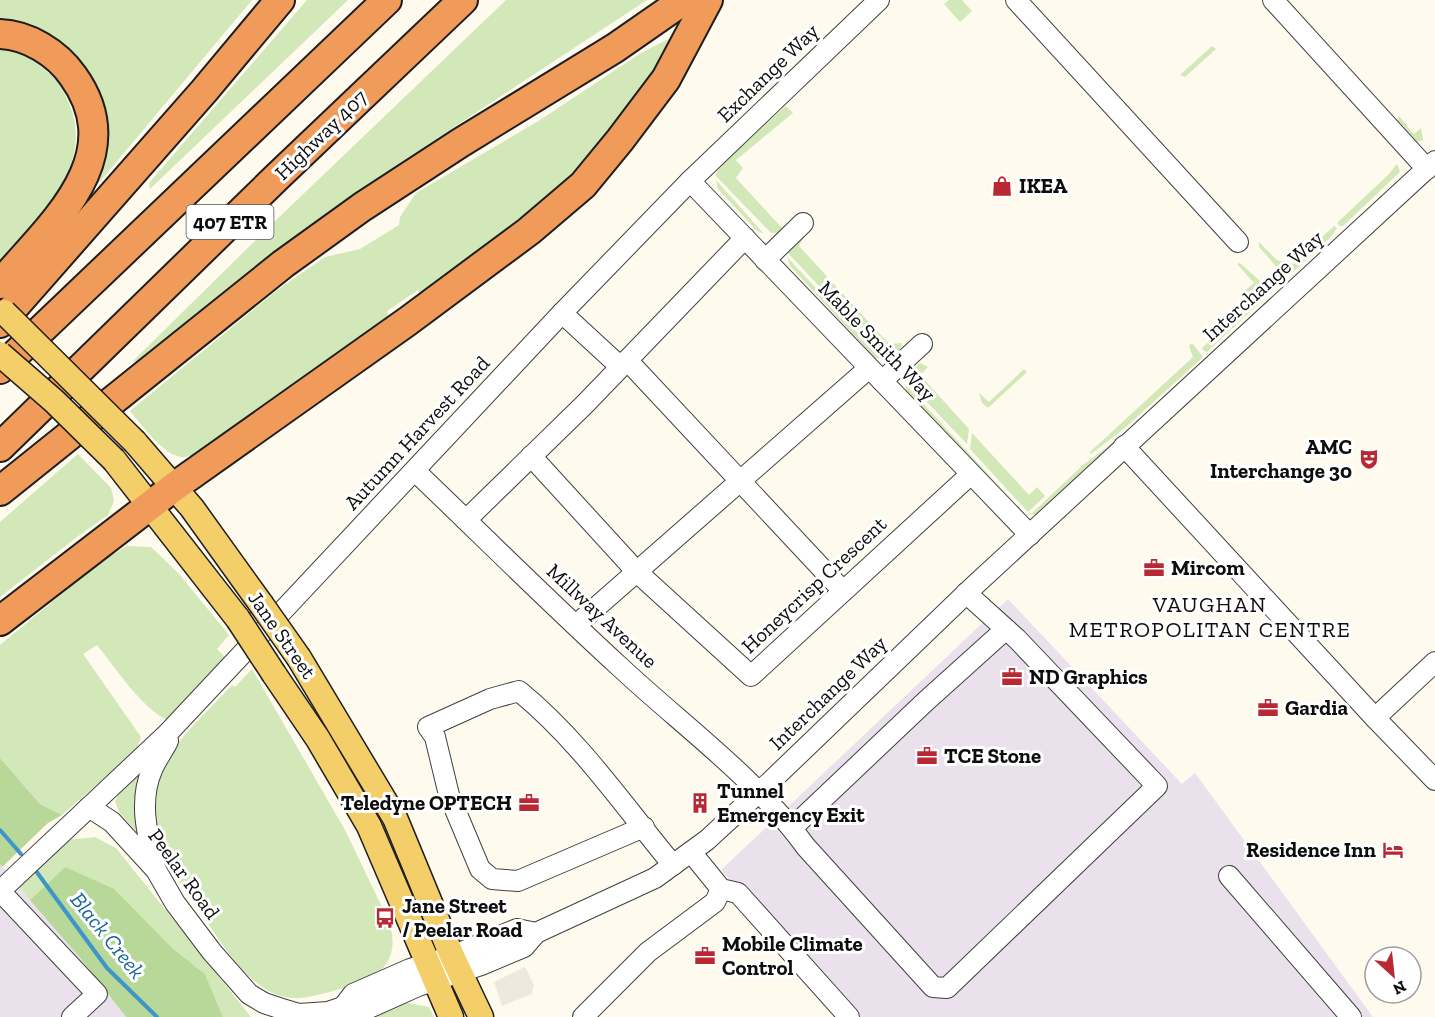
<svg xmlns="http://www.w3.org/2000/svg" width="1435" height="1017" font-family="'Zilla Slab',serif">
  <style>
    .industrial { fill: #eae1ec }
    .green { fill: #d2e8b8 }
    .forest { fill: #b7d898 }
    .plaza { fill: #eee9dd }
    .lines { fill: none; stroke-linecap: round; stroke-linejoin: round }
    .stream { stroke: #3d95c9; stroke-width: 4 }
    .minor-casing { stroke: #404040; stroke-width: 22 }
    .major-casing { stroke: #1e1e1e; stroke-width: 27 }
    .highway-casing { stroke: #1e1e1e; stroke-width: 32 }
    .minor { stroke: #fff; stroke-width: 20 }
    .major { stroke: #f4ce68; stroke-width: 24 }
    .highway { stroke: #f09b5a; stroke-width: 28 }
    .major-bridge-casing { stroke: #1e1e1e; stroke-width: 27; stroke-linecap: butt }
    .major-bridge { stroke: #f4ce68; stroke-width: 24 }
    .labels { text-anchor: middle; stroke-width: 6; stroke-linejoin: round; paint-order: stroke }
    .shield { fill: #fff; stroke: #565656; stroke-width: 1.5 }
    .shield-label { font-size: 20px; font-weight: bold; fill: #0d0d0d }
    .street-label { font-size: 21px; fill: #0d0d0d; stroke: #fff }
    .poi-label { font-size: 21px; font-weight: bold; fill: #0d0d0d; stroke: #fff; text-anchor: start }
    .neighbourhood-label { font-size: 22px; letter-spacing: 1.5px; fill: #0d0d0d; stroke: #fff }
    .water-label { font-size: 22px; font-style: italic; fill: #1a669b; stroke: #fff }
  </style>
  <rect width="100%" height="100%" fill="#fefbee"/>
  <g class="industrial">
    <polygon points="1008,599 1182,784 1195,773 1373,1017 853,1017 721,870"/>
    <polygon points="0,864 81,959 126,1017 0,1017"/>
  </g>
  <g class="green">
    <polygon points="0,0 252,0 82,203 100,113 0,22"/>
    <polygon points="307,0 348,0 150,189 149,183"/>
    <polygon points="506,0 647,0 354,193 248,272 136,362 133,361 273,223"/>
    <polygon points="949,0 962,0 972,11 960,22 944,4"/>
    <path d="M680,33L654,78L578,169L453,275L422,297L418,290L387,311L390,321L198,453C194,454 189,457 184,457C165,458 142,425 130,411L276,291L325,257L360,249L399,225L400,217L416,193L540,120L641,53Z"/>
    <polygon points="1212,46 1216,49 1185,77 1180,75"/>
    <path d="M0,48C21,48 36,61 51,75C61,84 65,94 70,106C95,166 35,224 0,266Z"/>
    <polygon points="786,106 793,113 736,160 743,168 736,178 782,228 779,233 771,233 715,175 726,158"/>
    <polygon points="1399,116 1414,134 1421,128 1423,140 1417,142 1397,120"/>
    <polygon points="1396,165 1398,165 1400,172 1343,226 1340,226 1337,223 1389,174"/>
    <polygon points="716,180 764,234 756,230 718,189"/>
    <polygon points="1334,226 1337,228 1331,237 1291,274 1283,274 1259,247 1259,242 1277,260 1293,264"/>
    <polygon points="798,235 805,235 799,246 889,344 902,343 899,354 888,359 787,252"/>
    <polygon points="787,257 882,359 875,358 790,266"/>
    <polygon points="1240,263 1262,283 1266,294 1263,300 1211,348 1207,352 1204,351 1202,348 1252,302 1243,292 1254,283 1237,264"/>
    <polygon points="1192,343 1203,357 1126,427 1091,454 1090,452 1193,357 1189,346"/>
    <polygon points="920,363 928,367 920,375 969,429 967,444 904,378"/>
    <polygon points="1024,369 1027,372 988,408 982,403 979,393 989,402"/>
    <polygon points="906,385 1022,511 1020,513 906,393"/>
    <polygon points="972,433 1029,495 1037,487 1045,496 1028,512 970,449"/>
    <polygon points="1123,435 1049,505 1037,514 1030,515 1083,465"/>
    <polygon points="78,454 111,488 114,501 108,515 77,537 0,597 0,522"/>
    <path d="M127,546L151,547L179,574L229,635L217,649L226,658L170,721C144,712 115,667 97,645L83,654L141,737L137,749L62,815L40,804L0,758V645L103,560Z"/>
    <path d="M252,669L345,830L382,907L378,909L386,927H390C395,941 393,958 382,969C370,982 310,1000 293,998C286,998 277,995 271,992C242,978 217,937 200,911C188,892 169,870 161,850C157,840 150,826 150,815C147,763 200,720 232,685L235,687Z"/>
    <polygon points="145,769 138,833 119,812 115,801 121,790"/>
    <polygon points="95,837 116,848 251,1017 223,1017 205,974 65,867 30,900 17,884 67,840"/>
    <polygon points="407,998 408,1003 429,1007 434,1017 363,1017"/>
  </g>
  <g class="forest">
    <polygon points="0,758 40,804 62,815 48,823 2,867 0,864"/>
    <polygon points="65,867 114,889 173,949 205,974 223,1017 126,1017 81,959 30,900"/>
  </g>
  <polygon class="plaza" points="525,967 534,985 532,994 502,1006 494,982"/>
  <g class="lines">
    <g class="stream">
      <polyline points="0,830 21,854"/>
      <polyline points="36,871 107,968 157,1017"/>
    </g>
    <g class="minor-casing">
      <g id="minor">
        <polyline points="1016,0 1238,242"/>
        <polyline points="1273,0 1427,169"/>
        <polyline points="690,181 1030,535"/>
        <polyline points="765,260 803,223"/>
        <polyline points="562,313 613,360"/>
        <polyline points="627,360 843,591"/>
        <polyline points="882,381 922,344"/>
        <polyline points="1124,446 1375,718 1435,780"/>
        <polyline points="531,456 637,572 751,676 971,474"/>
        <path d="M415,471C483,536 550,603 620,667C682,725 756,778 806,847L933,987L947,988L1157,786L1017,639L966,593"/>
        <polyline points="466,520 585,404 745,238"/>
        <polyline points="576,625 869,368"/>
        <polyline points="1375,718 1435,662"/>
        <polyline points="89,807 112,822 156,870 175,903 212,952 249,994 264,1003 279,1008 299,1014 328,1012 343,1007 353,994 410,969 452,956 517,929 536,933"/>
        <path d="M644,827L518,881L492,879L480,869L449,795L435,737L428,727L490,699L519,691C580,741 623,805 673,865"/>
        <polyline points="792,828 926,701 1006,629"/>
        <polyline points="691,852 721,889 738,893 849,1017"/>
        <path d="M155,868C148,836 138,802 152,770C156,760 163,751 168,741"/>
        <polyline points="1229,876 1351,1017"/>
        <polyline points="0,891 167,734 562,313 690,181 879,0"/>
        <polyline points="0,891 97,994 72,1017"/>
        <polyline points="343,1007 360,1012 418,986 481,965 524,947 536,933 655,878 707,840 771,781 975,585 1435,161"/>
        <polyline points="583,1017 648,952 715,902 721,889"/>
      </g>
    </g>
    <g class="major-casing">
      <g id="major">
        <polyline points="135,442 192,508 261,604"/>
        <polyline points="114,460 238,619"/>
        <polyline points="299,658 395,818 452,956 481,1017"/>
        <polyline points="274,674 318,739 369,826 451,1017"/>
      </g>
    </g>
    <g class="highway-casing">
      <g id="highway">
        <path d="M0,34C28,35 57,53 73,76C132,158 49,226 0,284"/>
        <polyline points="0,323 204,91 280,0"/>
        <polyline points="0,369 387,0"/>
        <polyline points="0,447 277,177 463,0"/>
        <polyline points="0,491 283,264 362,207 460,143 615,48 684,0"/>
        <polyline points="0,621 174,487 408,321 529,231 583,185 620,140 666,79 708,0"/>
      </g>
    </g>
    <use href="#minor" class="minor"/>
    <use href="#major" class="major"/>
    <use href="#highway" class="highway"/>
    <g class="major-bridge-casing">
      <g id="major-bridge">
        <polyline points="4,312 135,442"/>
        <polyline points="0,354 54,401 114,460"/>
        <polyline points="261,604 299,658"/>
        <polyline points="238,619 274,674"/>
      </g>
    </g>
    <use href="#major-bridge" class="major-bridge"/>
  </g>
  <defs>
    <g id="shop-bare" transform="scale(1.62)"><path d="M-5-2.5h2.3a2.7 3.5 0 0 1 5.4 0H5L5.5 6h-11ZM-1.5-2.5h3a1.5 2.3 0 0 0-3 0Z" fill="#b82934" stroke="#fff" stroke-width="2.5" paint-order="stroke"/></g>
    <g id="theatre-bare" transform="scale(1.62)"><path d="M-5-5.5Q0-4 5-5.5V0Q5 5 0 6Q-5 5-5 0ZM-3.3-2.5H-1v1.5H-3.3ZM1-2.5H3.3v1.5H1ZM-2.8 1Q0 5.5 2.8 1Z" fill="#b82934" stroke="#fff" stroke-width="2.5" paint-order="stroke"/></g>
    <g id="office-bare" transform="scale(1.62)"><path d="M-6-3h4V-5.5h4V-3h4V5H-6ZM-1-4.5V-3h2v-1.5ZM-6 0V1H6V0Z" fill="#b82934" stroke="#fff" stroke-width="2.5" paint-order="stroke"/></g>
    <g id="building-bare" transform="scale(1.62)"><path d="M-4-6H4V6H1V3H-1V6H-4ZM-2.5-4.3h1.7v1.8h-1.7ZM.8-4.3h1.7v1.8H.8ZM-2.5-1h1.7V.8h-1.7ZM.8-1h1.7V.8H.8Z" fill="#b82934" stroke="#fff" stroke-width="2.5" paint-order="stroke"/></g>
    <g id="hotel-bare" transform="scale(1.62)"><path d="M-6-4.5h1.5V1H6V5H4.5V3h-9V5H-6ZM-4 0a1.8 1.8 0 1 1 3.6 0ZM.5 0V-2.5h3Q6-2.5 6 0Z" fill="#b82934" stroke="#fff" stroke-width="2.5" paint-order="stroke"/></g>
    <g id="bus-bare" transform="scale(1.62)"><path d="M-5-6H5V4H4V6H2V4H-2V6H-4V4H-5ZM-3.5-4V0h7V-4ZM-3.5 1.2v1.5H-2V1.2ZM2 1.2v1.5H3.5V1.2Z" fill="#b82934" stroke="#fff" stroke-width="2.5" paint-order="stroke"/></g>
  </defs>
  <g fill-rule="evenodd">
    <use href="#shop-bare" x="1002" y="186"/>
    <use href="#theatre-bare" x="1369" y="459"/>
    <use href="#office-bare" x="1154" y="568"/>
    <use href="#office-bare" x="1012" y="677"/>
    <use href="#office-bare" x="1268" y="708"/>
    <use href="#office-bare" x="927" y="756"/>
    <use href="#office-bare" x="529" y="803"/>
    <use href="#building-bare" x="700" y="803"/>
    <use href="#hotel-bare" x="1393" y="850"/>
    <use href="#bus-bare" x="385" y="918"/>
    <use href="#office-bare" x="705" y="956"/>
  </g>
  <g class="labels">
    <rect class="shield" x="186.5" y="205" width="87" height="34" rx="4.5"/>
    <g class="shield-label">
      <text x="230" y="229">407 ETR</text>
    </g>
    <g class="street-label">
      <text transform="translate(768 73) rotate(-44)" y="7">Exchange Way</text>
      <text transform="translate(321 135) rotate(-44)" y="7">Highway 407</text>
      <text transform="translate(1263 286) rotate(-42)" y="7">Interchange Way</text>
      <text transform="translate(877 341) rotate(46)" y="7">Mable Smith Way</text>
      <text transform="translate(417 433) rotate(-47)" y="7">Autumn Harvest Road</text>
      <text transform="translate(814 585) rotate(-43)" y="7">Honeycrisp Crescent</text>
      <text transform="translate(602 616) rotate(43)" y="7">Millway Avenue</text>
      <text transform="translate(282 635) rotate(55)" y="7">Jane Street</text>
      <text transform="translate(828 693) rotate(-44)" y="7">Interchange Way</text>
      <text transform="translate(184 874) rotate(54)" y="7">Peelar Road</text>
    </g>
    <g class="poi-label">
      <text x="1019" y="193">IKEA</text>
      <text x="1352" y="454" text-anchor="end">AMC<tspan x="1352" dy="24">Interchange 30</tspan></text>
      <text x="1171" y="575">Mircom</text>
      <text x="1029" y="684">ND Graphics</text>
      <text x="1285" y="715">Gardia</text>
      <text x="944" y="763">TCE Stone</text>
      <text x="717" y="798">Tunnel<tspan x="717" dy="24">Emergency Exit</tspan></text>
      <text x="512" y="810" text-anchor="end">Teledyne OPTECH</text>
      <text x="1376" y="857" text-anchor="end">Residence Inn</text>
      <text x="402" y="913">Jane Street<tspan x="402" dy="24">/ Peelar Road</tspan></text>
      <text x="722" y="951">Mobile Climate<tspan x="722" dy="24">Control</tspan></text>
    </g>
    <g class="neighbourhood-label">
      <text x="1210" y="612">VAUGHAN<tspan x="1210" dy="25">METROPOLITAN CENTRE</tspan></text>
    </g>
    <g class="water-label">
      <text transform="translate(108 935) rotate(51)" y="8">Black Creek</text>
    </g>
  </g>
  <g transform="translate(1393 975) rotate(153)"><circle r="28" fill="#ffffff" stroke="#9e9e9e" stroke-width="1.5"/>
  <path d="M0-4.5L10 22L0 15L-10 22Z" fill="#b82934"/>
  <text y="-9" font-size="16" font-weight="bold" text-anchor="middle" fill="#0d0d0d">N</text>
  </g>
</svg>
